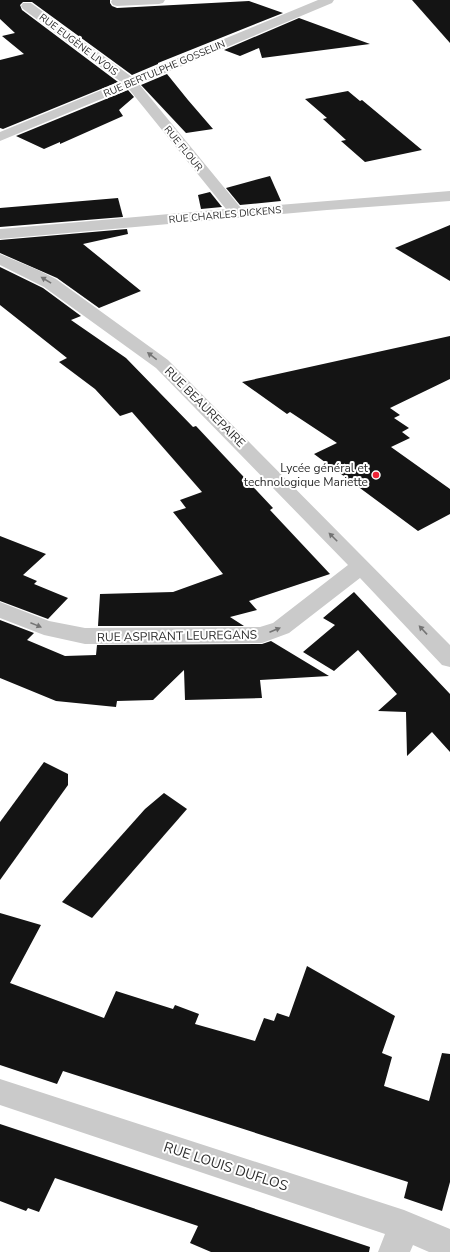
<svg xmlns="http://www.w3.org/2000/svg" width="450" height="1252" font-family="'Nunito Sans',sans-serif">
  <style>
    .building { fill: #141414 }
    .lines { fill: none; stroke-linecap: round; stroke-linejoin: round }
    .minor { fill: #cacaca; fill-rule: evenodd }
    .oneway { fill: #747474 }
    .poi-dot { fill: #ef2436; stroke: #fff; stroke-width: 1.5 }
    .labels { text-anchor: middle; stroke-width: 4; stroke-linejoin: round; paint-order: stroke }
    .far-street-label { font-size: 10px; fill: #2d2d2d; stroke: #fff }
    .street-label { font-size: 12px; fill: #2d2d2d; stroke: #fff }
    .poi-label { font-size: 12px; fill: #2d2d2d; stroke: #fff; text-anchor: end }
    .near-street-label { font-size: 14px; fill: #2d2d2d; stroke: #fff }
  </style>
  <rect width="100%" height="100%" fill="#fff"/>
  <g class="building">
    <polygon points="0,0 110,0 110,3 112,6 117,8 249,1 283,13 158,63 158,64 132,75 32,2 23,2 20,5 22,10 118,82 3,129 0,128 0,60 24,54 2,36 15,33 0,19"/>
    <polygon points="412,0 450,0 450,43"/>
    <polygon points="299,18 370,44 262,58 259,48 240,56 224,50"/>
    <polygon points="167,74 188,100 213,129 186,133 141,85"/>
    <polygon points="128,90 134,97 119,110 123,116 60,144 60,142 44,149 16,136"/>
    <polygon points="348,91 360,101 362,100 422,150 365,162 341,141 346,140 323,119 327,118 305,99"/>
    <polygon points="270,176 281,201 240,205 226,188"/>
    <polygon points="210,192 222,207 201,209 198,195"/>
    <polygon points="118,198 123,217 0,227 0,208"/>
    <polygon points="450,225 450,281 395,248"/>
    <polygon points="127,229 128,234 83,244 141,291 99,308 57,278 0,253 0,240"/>
    <polygon points="0,267 43,288 81,316 71,320 126,358 193,427 196,426 273,508 270,510 330,574 249,601 257,610 230,617 244,626 98,626 100,594 173,592 223,574 173,512 186,508 180,500 202,492 132,412 120,416 95,389 59,362 67,358 0,305"/>
    <polygon points="450,336 450,379 390,408 400,415 394,418 409,428 402,432 410,438 391,447 450,489 450,514 418,531 314,454 337,443 290,412 287,414 242,382"/>
    <polygon points="0,536 46,554 23,575 37,581 34,584 68,598 48,619 0,601"/>
    <polygon points="354,592 450,694 450,752 432,732 407,756 406,712 378,711 397,694 358,650 334,671 303,652 335,625 323,618"/>
    <polygon points="0,620 34,633 27,640 65,656 96,655 97,645 262,644 271,641 329,676 260,680 262,698 185,700 184,670 153,700 117,701 116,707 56,701 0,678"/>
    <polygon points="44,762 68,774 68,785 0,880 0,822"/>
    <polygon points="164,793 187,809 92,918 62,902 145,809"/>
    <polygon points="0,913 41,925 10,983 104,1018 116,991 173,1009 175,1005 199,1014 195,1024 255,1041 264,1018 274,1021 277,1013 289,1017 307,966 395,1016 382,1053 392,1057 384,1086 429,1101 442,1053 450,1054 450,1182 442,1211 404,1198 408,1182 63,1071 57,1084 0,1065"/>
    <polygon points="0,1124 370,1247 369,1252 211,1252 190,1243 198,1226 55,1178 39,1212 28,1208 26,1211 0,1201"/>
  </g>
  <g class="lines">
    <g class="minor">
      <polygon points="112,0 165,0 163,3 159,4 117,6 113,5 111,2"/>
      <polygon points="318,0 334,0 332,3 139,84 241,208 450,191 450,201 327,210 0,239 0,229 226,209 128,88 0,141 0,132 121,82 23,9 21,6 23,3 31,3 132,77"/>
      <polygon points="0,254 38,270 56,279 168,360 450,645 450,667 442,665 360,578 289,633 262,643 85,644 44,635 0,618 0,602 49,621 85,628 260,627 273,623 348,565 156,368 44,287 0,265"/>
      <polygon points="0,1079 404,1210 450,1229 450,1252 429,1252 413,1245 410,1252 378,1252 385,1234 0,1105"/>
    </g>
  </g>
  <defs><path id="oneway-solid" d="M-6-.8H1V-3.2L6.5 0L1 3.2V.8H-6Z"/></defs>
  <g class="oneway">
    <use href="#oneway-solid" transform="translate(46 280) rotate(-149)"/>
    <use href="#oneway-solid" transform="translate(152 356) rotate(-142)"/>
    <use href="#oneway-solid" transform="translate(333 537) rotate(-135)"/>
    <use href="#oneway-solid" transform="translate(36 625) rotate(22)"/>
    <use href="#oneway-solid" transform="translate(275 630) rotate(-23)"/>
    <use href="#oneway-solid" transform="translate(423 630) rotate(-133)"/>
  </g>
  <circle class="poi-dot" cx="376" cy="475" r="4"/>
  <g class="labels">
    <g class="far-street-label">
      <text transform="translate(79 44) rotate(37)" y="4">RUE EUGÈNE LIVOIS</text>
      <text transform="translate(164 68) rotate(-23)" y="4">RUE BERTULPHE GOSSELIN</text>
      <text transform="translate(184 148) rotate(51)" y="4">RUE FLOUR</text>
      <text transform="translate(225 214) rotate(-5)" y="4">RUE CHARLES DICKENS</text>
    </g>
    <g class="street-label">
      <text transform="translate(205 407) rotate(45)" y="4">RUE BEAUREPAIRE</text>
      <text transform="translate(177 636) rotate(-1)" y="4">RUE ASPIRANT LEUREGANS</text>
    </g>
    <g class="poi-label">
      <text x="368" y="472">Lycée général et<tspan x="368" dy="14">technologique Mariette</tspan></text>
    </g>
    <g class="near-street-label">
      <text transform="translate(226 1166) rotate(18)" y="5">RUE LOUIS DUFLOS</text>
    </g>
  </g>
</svg>
